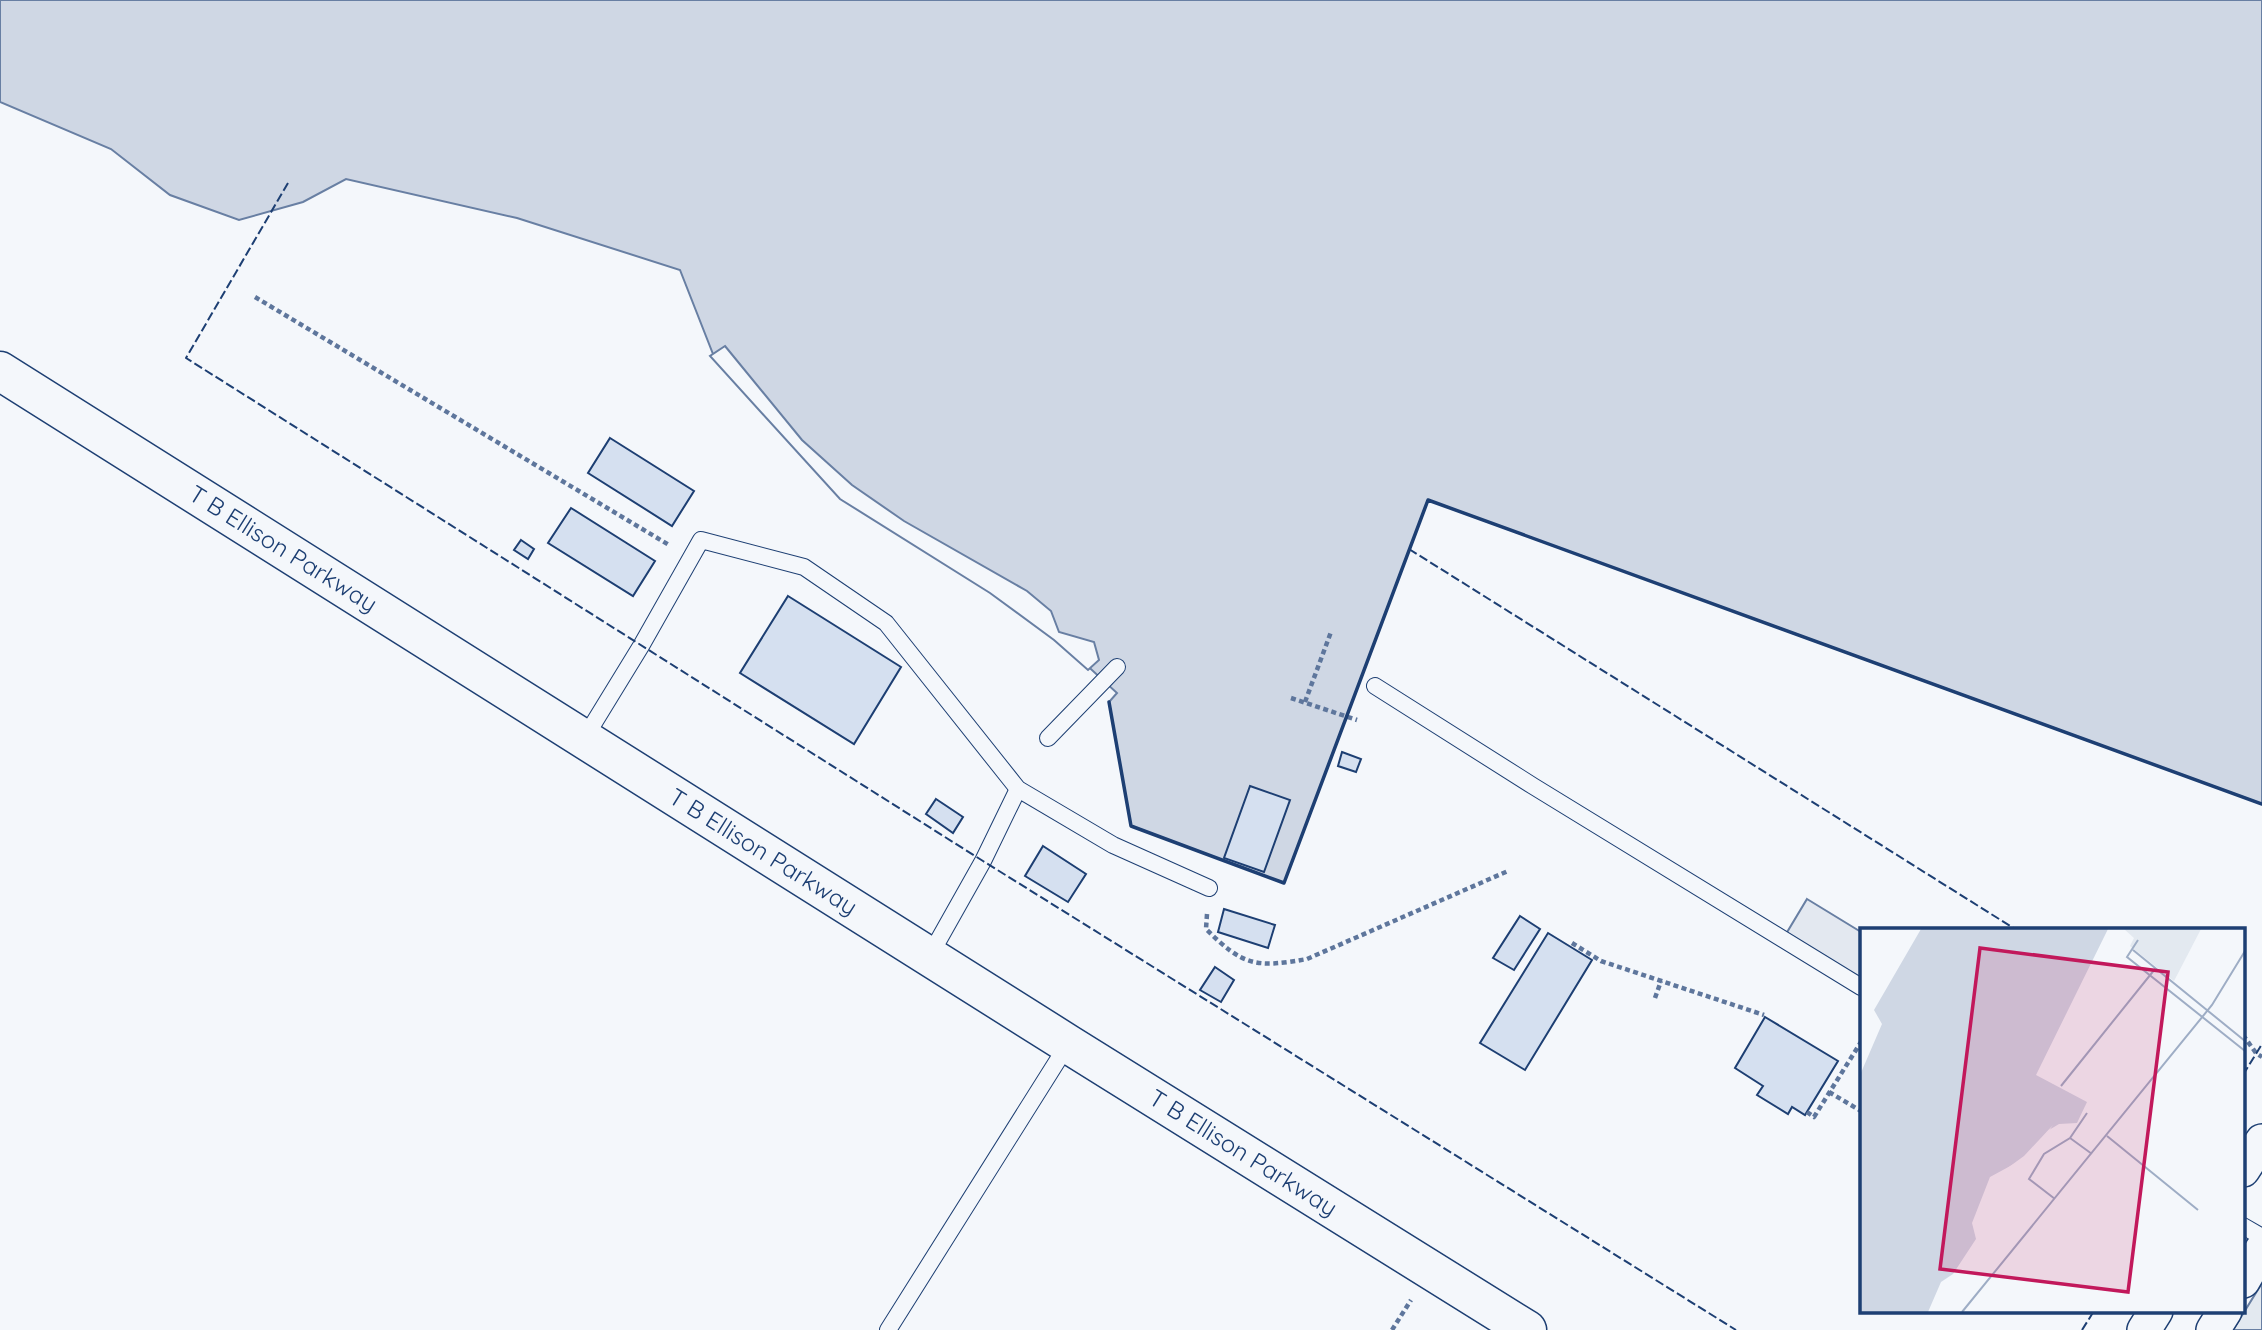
<svg xmlns="http://www.w3.org/2000/svg" width="2262" height="1330" font-family="Quicksand,sans-serif">
  <style>
    .green { fill: #e3e9f0; stroke: #687fa3; stroke-width: 2 }
    .parking { fill: #e3e8f0; stroke: #687fa3; stroke-width: 2 }
    .water { fill: #cfd7e4; stroke: #687fa3; stroke-width: 2 }
    .pier { fill: #f4f7fb; stroke: #687fa3; stroke-width: 2 }
    .building { fill: #d5e0f0; stroke: #1d3f73; stroke-width: 2 }
    .lines { fill: none; stroke-linecap: round; stroke-linejoin: round }
    .lane-casing { stroke: #1d3f73; stroke-width: 18 }
    .street-casing { stroke: #1d3f73; stroke-width: 36 }
    .secondary-casing { stroke: #1d3f73; stroke-width: 41 }
    .path { stroke: #5e769c; stroke-width: 4.5; stroke-dasharray: 5 3.5; stroke-linecap: butt }
    .lane { stroke: #f4f7fb; stroke-width: 16 }
    .street { stroke: #f4f7fb; stroke-width: 33 }
    .secondary { stroke: #f4f7fb; stroke-width: 38 }
    .fence { stroke: #1d3f73; stroke-width: 2; stroke-dasharray: 9 3.5; stroke-linecap: butt }
    .wall { stroke: #1d3f73; stroke-width: 3.5 }
    .labels { text-anchor: middle; stroke-width: 5; stroke-linejoin: round; paint-order: stroke }
    .street-label { font-size: 24px; fill: #1d3f73; stroke: #f4f7fb }
    .inset-road { fill: none; stroke: #9eadc5; stroke-width: 2 }
    .view { fill: #c2185b; fill-opacity: 0.15; stroke: #c2185b; stroke-width: 3.5 }
    .inset-edge { fill: none; stroke: #1d3f73; stroke-width: 3.5 }
  </style>
  <rect width="100%" height="100%" fill="#f4f7fb"/>
  <polygon class="green" points="2262,1283 2262,1330 2233,1330"/>
  <polygon class="parking" points="1807,899 1861,932 1861,987 1783,939"/>
  <polygon class="water" points="0,0 2262,0 2262,804 1428,500 1284,883 1131,826 1109,702 1117,693 1056,637 992,590 842,497 713,354 680,270 517,218 346,179 303,202 239,220 170,195 111,149 0,102"/>
  <polygon class="pier" points="725,346 802,440 852,485 904,521 1027,591 1051,611 1059,632 1094,642 1099,660 1088,670 1054,640 990,593 840,499 710,356"/>
  <g class="building">
    <polygon points="610,438 694,491 672,526 588,473"/>
    <polygon points="571,508 655,561 633,596 548,543"/>
    <polygon points="521,540 534,549 528,559 514,550"/>
    <polygon points="788,596 901,667 854,744 740,673"/>
    <polygon points="1342,752 1361,759 1356,772 1338,766"/>
    <polygon points="1250,786 1290,800 1264,872 1224,858"/>
    <polygon points="936,799 963,817 953,833 926,814"/>
    <polygon points="1043,846 1086,874 1068,902 1025,876"/>
    <polygon points="1224,909 1275,925 1268,948 1218,932"/>
    <polygon points="1520,916 1540,929 1514,970 1493,958"/>
    <polygon points="1548,933 1592,960 1525,1070 1480,1043"/>
    <polygon points="1215,967 1234,980 1221,1002 1200,990"/>
    <polygon points="1765,1017 1838,1061 1805,1115 1792,1107 1788,1114 1757,1095 1763,1086 1735,1068"/>
  </g>
  <g class="lines">
    <g class="lane-casing">
      <g id="lane">
        <polyline points="1375,686 1533,786 1861,987"/>
        <polyline points="1048,738 1117,667"/>
        <polyline points="584,739 641,646 701,540 804,567 886,623 1018,789 1113,845 1209,888"/>
        <polyline points="929,957 983,861 1018,789"/>
        <polyline points="2243,1226 2262,1237"/>
        <polyline points="888,1330 1068,1044"/>
      </g>
    </g>
    <g class="street-casing">
      <g id="street">
        <polyline points="2243,1170 2262,1141"/>
        <polyline points="2243,1281 2262,1249"/>
        <polyline points="2144,1330 2156,1311"/>
        <polyline points="2213,1330 2225,1311"/>
      </g>
    </g>
    <g class="secondary-casing">
      <polyline id="secondary" points="0,371 1068,1044 1527,1330"/>
    </g>
    <g class="path">
      <polyline points="255,297 669,545"/>
      <polyline points="1291,698 1357,720"/>
      <polyline points="1305,702 1331,632"/>
      <path d="M1207,914L1206,929C1243,966 1256,968 1307,959L1508,871"/>
      <polyline points="1572,943 1601,961 1764,1015"/>
      <polyline points="1655,998 1661,981"/>
      <polyline points="2243,1035 2256,1053 2262,1057"/>
      <polyline points="1829,1092 1861,1111"/>
      <polyline points="1807,1112 1814,1117 1861,1042"/>
      <polyline points="1392,1330 1411,1300"/>
    </g>
    <use href="#lane" class="lane"/>
    <use href="#street" class="street"/>
    <use href="#secondary" class="secondary"/>
    <g class="fence">
      <polyline points="288,183 186,358 983,861 1736,1330"/>
      <polyline points="1409,549 2015,929"/>
      <polyline points="2243,1075 2262,1044"/>
      <polyline points="2082,1330 2094,1311"/>
    </g>
    <polyline class="wall" points="1109,702 1131,826 1284,883 1428,500 2262,804"/>
  </g>
  <g class="labels">
    <g class="street-label">
      <text transform="translate(283 549) rotate(32)" y="8">T B Ellison Parkway</text>
      <text transform="translate(763 852) rotate(32)" y="8">T B Ellison Parkway</text>
      <text transform="translate(1243 1153) rotate(32)" y="8">T B Ellison Parkway</text>
    </g>
  </g>
  <g transform="translate(1860 928)">
    <rect width="385" height="385" fill="#f4f7fb"/>
    <path d="M264,1H341L314,53L270,18L274,10Z" fill="#e3e9f0"/>
    <path d="M61,1H248L176,147L227,174L217,195L199,196L189,202L165,230L130,249L112,295L116,311L93,346L81,354L68,384H0V147L22,96L14,82Z" fill="#cfd7e4"/>
    <path d="M193,197L170,230L144,249L142,244L164,228Z" fill="#f4f7fb"/>
    <path class="inset-road" d="M278,12L267,29L385,123M273,22L385,113M201,158L295,41M247,208L338,282M210,210L232,226M195,271L169,251L184,226L210,210L227,185M102,384L352,77L385,23"/>
    <path class="view" d="M120,20L308,44L268,364L80,341Z"/>
    <rect width="385" height="385" class="inset-edge"/>
  </g>
</svg>
